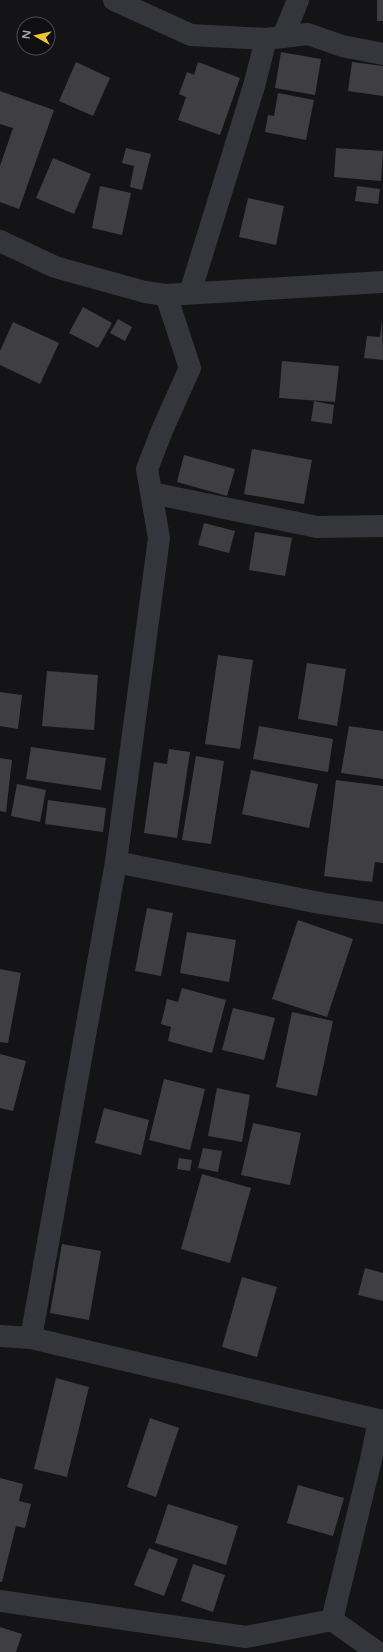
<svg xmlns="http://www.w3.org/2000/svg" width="383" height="1652" font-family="'Varela Round',sans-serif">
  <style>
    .building { fill: #3f3e43 }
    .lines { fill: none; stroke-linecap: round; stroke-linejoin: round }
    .minor { stroke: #35363b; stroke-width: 22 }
  </style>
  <rect width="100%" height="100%" fill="#141416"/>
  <g class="building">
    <rect x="377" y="0" width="6" height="21"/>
    <polygon points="281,52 321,59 315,95 275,88"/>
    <polygon points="76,62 110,78 93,116 59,101"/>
    <polygon points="198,62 240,78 220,135 178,120 186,97 179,94 187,72 194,75"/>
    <polygon points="352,62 383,66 383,96 348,91"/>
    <polygon points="0,91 54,110 19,209 0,202 0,166 13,128 0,124"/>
    <polygon points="278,93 314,100 306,140 265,132 268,115 274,116"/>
    <polygon points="126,148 151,154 142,190 130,187 134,166 122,163"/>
    <polygon points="336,148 383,151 381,181 334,177"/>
    <polygon points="53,158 91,174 74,214 36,198"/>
    <polygon points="100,186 131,193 122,235 92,228"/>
    <polygon points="357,186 380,189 378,204 355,201"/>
    <polygon points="248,198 284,206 276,245 239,237"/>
    <polygon points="83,307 112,323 98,348 69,333"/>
    <polygon points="118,319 132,327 125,341 110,333"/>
    <polygon points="382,319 383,360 364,358 367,336 380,337"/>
    <polygon points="13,322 59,343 40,384 0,365 0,351"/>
    <polygon points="282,361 339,366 335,402 279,398"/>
    <polygon points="314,401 334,405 332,424 311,421"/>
    <polygon points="252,449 312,460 304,504 244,494"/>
    <polygon points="184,455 235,469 227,496 177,482"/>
    <polygon points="204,523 235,531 229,553 198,545"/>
    <polygon points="255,532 292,538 285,576 249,570"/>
    <polygon points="218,655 253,660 240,749 205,744"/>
    <polygon points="307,663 346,669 337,726 298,719"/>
    <polygon points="47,671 98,675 94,730 42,726"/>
    <polygon points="0,692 22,695 18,729 0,726"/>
    <polygon points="259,726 333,739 328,772 253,759"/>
    <polygon points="349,726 383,731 383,779 341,773"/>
    <polygon points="31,747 106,758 101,790 26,779"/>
    <polygon points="169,749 190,752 177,838 144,833 154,762 167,764"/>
    <polygon points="196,756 224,761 211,844 182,840"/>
    <polygon points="0,758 12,760 6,812 0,811"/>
    <polygon points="251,770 318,784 309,828 242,814"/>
    <polygon points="336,780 383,786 383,863 375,862 372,882 324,876"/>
    <polygon points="17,784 46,790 40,822 11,816"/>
    <polygon points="48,800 106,808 103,832 45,824"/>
    <polygon points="147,908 173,913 161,976 135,971"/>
    <polygon points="298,920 353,939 327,1017 272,999"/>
    <polygon points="187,932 236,940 229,982 180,973"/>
    <polygon points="0,969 21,973 8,1043 0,1042"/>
    <polygon points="182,988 226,1000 212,1053 168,1041 171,1027 161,1024 167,999 178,1002"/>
    <polygon points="233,1008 275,1018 264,1060 222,1050"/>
    <polygon points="292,1012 333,1021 317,1096 276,1087"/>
    <polygon points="0,1054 26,1061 13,1111 0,1108"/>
    <polygon points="164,1079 205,1089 190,1150 149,1140"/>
    <polygon points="217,1088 250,1095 242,1142 208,1136"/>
    <polygon points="104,1108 149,1120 141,1155 95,1143"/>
    <polygon points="253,1123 301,1133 290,1185 241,1175"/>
    <polygon points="203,1148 222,1151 218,1172 198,1168"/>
    <polygon points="179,1158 192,1160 190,1171 177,1169"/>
    <polygon points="202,1174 251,1188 230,1263 181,1249"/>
    <polygon points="62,1244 101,1251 89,1320 50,1313"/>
    <polygon points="365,1268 383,1273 383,1301 358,1295"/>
    <polygon points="242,1277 277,1287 257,1357 222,1347"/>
    <polygon points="56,1378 89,1387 67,1477 34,1469"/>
    <polygon points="150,1418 179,1428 156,1497 127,1487"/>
    <polygon points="0,1478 23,1484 19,1501 31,1504 25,1528 16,1526 2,1582 0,1582"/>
    <polygon points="298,1485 344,1498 333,1536 287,1523"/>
    <polygon points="168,1504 238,1526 226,1565 155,1543"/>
    <polygon points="149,1548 178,1559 164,1596 134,1585"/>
    <polygon points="193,1564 225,1575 213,1612 181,1601"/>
    <polygon points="0,1627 22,1634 16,1652 0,1652"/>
  </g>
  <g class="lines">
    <g class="minor">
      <polyline points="114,0 191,35 266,39"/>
      <polyline points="283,37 298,0"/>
      <polyline points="0,241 55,267 145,292 166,295 383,282"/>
      <polyline points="190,293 254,86 266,39 308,34 342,46 383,54"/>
      <polyline points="152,493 317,527 383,526"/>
      <polyline points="116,862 320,903 383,913"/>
      <polyline points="0,1336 31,1338 116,862 159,538 147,469 163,428 190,368 166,295"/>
      <polyline points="31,1338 383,1421"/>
      <polyline points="0,1601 246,1637 332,1620 370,1464 379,1420"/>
      <polyline points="332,1620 377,1652"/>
    </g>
  </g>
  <g transform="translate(36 36) rotate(278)"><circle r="19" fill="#0f0f11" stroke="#4b4d53"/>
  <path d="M0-3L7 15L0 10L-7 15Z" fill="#ebc437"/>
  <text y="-6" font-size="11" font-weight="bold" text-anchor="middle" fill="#a6a9b6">N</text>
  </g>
</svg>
